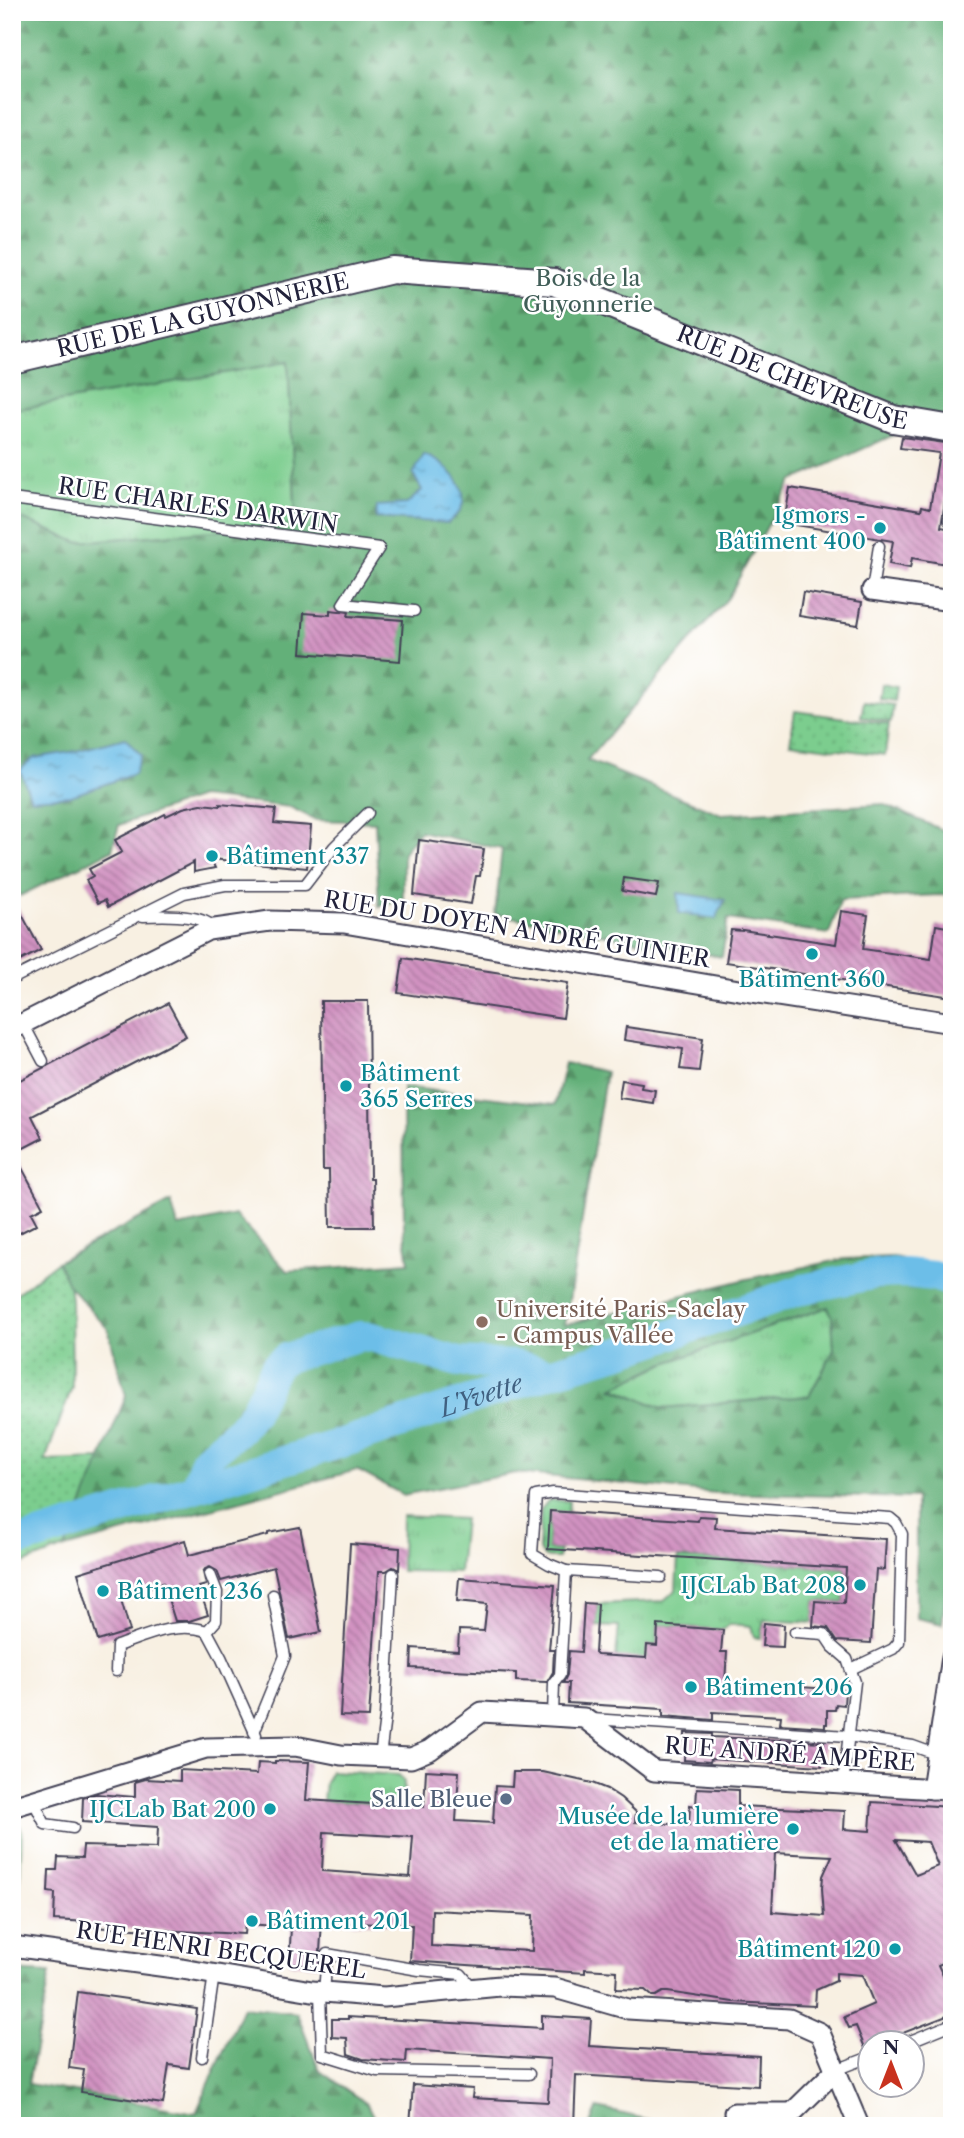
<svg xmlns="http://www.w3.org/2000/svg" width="964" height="2138" font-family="'Libre Caslon Text',serif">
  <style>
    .grass { fill: url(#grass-tufts); stroke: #4e7864; stroke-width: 2 }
    .forest { fill: url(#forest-firs); stroke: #43695a; stroke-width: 2; fill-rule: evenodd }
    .park { fill: url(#park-dots); stroke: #4e7864; stroke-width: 2 }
    .water { fill: url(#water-ripples); stroke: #477092; stroke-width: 2 }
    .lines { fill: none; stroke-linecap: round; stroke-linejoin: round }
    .river { stroke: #6cbee8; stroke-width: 30 }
    .building { fill: url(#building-back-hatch); fill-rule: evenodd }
    .lane-casing { stroke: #424154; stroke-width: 13 }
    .street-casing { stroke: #424154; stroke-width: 23 }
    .secondary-casing { stroke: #424154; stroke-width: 30 }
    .lane { stroke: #fff; stroke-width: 10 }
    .street { stroke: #fff; stroke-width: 19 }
    .secondary { stroke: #fff; stroke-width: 26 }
    .culture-dot { fill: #0f9aa8; stroke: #fff; stroke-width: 2.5 }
    .education-dot { fill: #8d6e63; stroke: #fff; stroke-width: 2.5 }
    .service-dot { fill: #5c6f8a; stroke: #fff; stroke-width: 2.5 }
    .labels { text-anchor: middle; stroke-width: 5; stroke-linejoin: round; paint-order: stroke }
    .park-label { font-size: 23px; fill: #415e58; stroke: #fff }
    .street-label { font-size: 23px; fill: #22223b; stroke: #fff }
    .culture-label { font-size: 23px; fill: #0d838f; stroke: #fff; text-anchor: end }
    .education-label { font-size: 23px; fill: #785e54; stroke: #fff; text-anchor: start }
    .service-label { font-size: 23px; fill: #4e5e75; stroke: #fff; text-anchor: end }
    .water-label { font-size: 24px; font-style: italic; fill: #406080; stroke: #fff }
  </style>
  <defs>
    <pattern id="grass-tufts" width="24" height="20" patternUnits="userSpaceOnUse" patternTransform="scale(1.75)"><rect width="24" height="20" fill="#7bcd8e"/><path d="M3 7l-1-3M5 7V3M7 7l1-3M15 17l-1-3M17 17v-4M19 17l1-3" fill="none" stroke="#6ab07b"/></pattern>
    <pattern id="forest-firs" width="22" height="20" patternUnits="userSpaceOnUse" patternTransform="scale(1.75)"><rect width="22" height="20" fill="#64b079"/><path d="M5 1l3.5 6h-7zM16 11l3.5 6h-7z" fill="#528f64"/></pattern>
    <pattern id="park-dots" width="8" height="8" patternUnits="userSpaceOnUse" patternTransform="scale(1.75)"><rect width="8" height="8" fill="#7bcd8e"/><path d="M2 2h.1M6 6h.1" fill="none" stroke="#6ab07b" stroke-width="1.8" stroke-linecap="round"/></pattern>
    <pattern id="water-ripples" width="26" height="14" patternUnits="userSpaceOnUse" patternTransform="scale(1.75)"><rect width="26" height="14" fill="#6cbee8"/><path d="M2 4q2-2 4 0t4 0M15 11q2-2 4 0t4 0" fill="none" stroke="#589abd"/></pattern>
    <pattern id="building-back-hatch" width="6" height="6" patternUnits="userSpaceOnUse" patternTransform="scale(1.75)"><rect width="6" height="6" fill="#d192c1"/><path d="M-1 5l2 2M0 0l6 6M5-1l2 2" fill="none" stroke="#a9779e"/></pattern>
  </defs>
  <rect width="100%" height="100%" fill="#fff"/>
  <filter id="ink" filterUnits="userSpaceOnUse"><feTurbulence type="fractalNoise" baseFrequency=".0143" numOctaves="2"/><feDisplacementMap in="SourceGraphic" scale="14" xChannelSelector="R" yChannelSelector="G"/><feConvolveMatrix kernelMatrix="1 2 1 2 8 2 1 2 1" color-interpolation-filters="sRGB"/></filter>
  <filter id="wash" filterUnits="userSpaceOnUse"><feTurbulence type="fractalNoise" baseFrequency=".00686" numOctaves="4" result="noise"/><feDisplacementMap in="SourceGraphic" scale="28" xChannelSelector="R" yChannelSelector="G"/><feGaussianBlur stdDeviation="1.57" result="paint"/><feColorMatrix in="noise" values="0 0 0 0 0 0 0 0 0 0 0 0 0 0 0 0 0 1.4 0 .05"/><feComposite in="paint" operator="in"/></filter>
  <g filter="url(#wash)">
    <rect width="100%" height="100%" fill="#f8f0e2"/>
    <g class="grass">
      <polygon points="288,361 296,525 77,542 12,515 12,410"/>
      <polygon points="828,1307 832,1316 834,1350 809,1396 662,1408 612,1387 663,1364"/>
      <path d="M549,1500L569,1501L568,1513L550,1512L548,1549L560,1550L558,1558C549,1558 543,1559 539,1550L541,1509Z"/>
      <polygon points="402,1516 464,1519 459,1572 401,1571"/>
      <polygon points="678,1558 846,1568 844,1603 815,1601 814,1623 764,1620 760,1638 754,1637 751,1626 730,1624 723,1630 658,1625 657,1646 648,1645 645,1671 616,1656 619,1627 596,1626 598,1604 663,1601 676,1590"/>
      <polygon points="331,1771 399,1775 404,1782 403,1805 323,1801 325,1782"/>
      <polygon points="12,1818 20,1826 22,1831 18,1922 12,1929"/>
    </g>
    <g class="forest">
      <polygon points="12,12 952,12 952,425 920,423 792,481 728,598 587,760 721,814 883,804 942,830 952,830 952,896 939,895 841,900 829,934 728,919 722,957 495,914 502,849 420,831 403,852 403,899 379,907 375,822 316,820 290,807 200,797 119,825 112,850 20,896 12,881 12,515 77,542 296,524 288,362 12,410"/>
      <path d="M565,1063L606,1072L565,1325L747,1279L844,1259L893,1257L952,1269V1548L942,1624L916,1618V1498L715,1493L516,1473L403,1495L357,1470L65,1548L126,1396L108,1329L69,1286L57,1262L171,1202L178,1227L235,1215L287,1271L409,1262L404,1230L403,1087L555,1105ZM828,1307L832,1316L834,1350L809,1396L662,1408L612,1388L663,1364Z"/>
      <polygon points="12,1971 50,1973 28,2084 196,2113 243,2007 297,2013 320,2071 367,2104 378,2126 12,2126"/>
      <polygon points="598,2108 674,2126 590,2126"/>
    </g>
    <g class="park">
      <polygon points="881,684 896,687 894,701 879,699"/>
      <polygon points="864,701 893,705 891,722 861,717"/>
      <polygon points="795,711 889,724 885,755 790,743"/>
      <polygon points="57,1262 69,1286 71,1299 72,1387 45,1461 101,1459 65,1548 12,1568 12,1297"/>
    </g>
    <g class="water">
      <path d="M424,455C444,461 473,487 460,511C458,515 451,519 448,523L376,518L377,506L407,504L422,490L413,474Z"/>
      <polygon points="125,738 141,755 134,774 71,796 31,799 20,770 34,758 76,751"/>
      <polygon points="678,893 725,900 716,919 679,913"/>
    </g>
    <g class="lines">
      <g class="river">
        <polyline points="195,1487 206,1458 240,1429 253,1413 276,1366 286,1358 360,1336 372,1337 459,1362 513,1365 547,1372"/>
        <path id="s1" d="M12,1544L348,1441L550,1373L624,1351L803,1289L876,1274L905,1273L933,1276L952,1282"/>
      </g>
    </g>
    <g id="blocks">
      <g class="building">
        <polygon points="902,437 952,444 952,489 947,488 941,527 952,529 952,565 912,558 910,568 889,564 893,541 784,523 790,488 921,510 922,506 930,508 939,453 900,448"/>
        <polygon points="803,592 862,602 858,625 799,616"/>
        <polygon points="330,610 349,612 348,616 403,620 400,661 301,653 304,613 330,615"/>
        <polygon points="201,804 220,806 220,804 276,809 274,823 311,826 307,868 211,859 215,868 194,872 194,862 108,907 105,900 98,903 86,880 93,876 89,869 122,852 115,840 165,814 166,816 183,808"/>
        <polygon points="419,840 484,849 480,876 476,876 471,904 414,895"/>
        <polygon points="624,878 659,883 656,897 622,891"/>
        <polygon points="12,896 41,950 12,965"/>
        <polygon points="841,911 868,915 863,949 931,959 936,925 952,928 952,997 726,962 731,930 742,931 742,930 836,944"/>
        <polygon points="403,958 568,983 563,1018 398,993"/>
        <polygon points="321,1001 368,1001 370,1179 373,1179 374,1227 330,1227 329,1170 323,1170"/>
        <polygon points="168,1003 186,1036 32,1116 43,1138 14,1153 43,1207 31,1213 37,1224 12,1237 12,1084"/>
        <polygon points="626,1027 703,1038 699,1071 680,1069 683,1049 624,1040"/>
        <polygon points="622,1080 642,1083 641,1088 655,1090 653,1103 619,1098"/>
        <polygon points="550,1511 698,1521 699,1516 716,1517 715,1528 886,1539 884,1570 876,1569 871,1643 837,1641 828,1628 813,1626 815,1601 844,1603 846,1568 548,1549"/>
        <polygon points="300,1527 321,1632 289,1639 274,1567 221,1581 217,1571 210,1567 205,1569 203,1572 206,1585 199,1587 208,1615 189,1621 175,1621 163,1583 120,1596 130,1631 98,1641 78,1573 185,1540 189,1555 268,1535 268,1533"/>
        <polygon points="350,1544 400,1548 399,1570 393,1567 386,1571 379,1571 369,1717 340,1716"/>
        <polygon points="459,1578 555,1585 549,1650 554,1650 553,1672 547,1682 516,1681 516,1673 411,1668 412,1648 458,1651 459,1630 484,1631 487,1604 457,1601"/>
        <polygon points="584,1603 598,1604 595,1653 597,1655 646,1658 647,1645 657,1646 658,1625 723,1630 721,1652 727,1652 725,1682 845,1690 844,1705 836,1704 835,1710 827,1710 827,1724 825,1724 825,1727 780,1724 781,1716 713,1712 713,1720 663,1716 663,1709 568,1703 569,1683 563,1683 567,1675 569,1651 581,1652"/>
        <polygon points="764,1623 784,1625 783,1647 762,1646"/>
        <polygon points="685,1733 712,1734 712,1737 824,1742 822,1766 711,1759 710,1762 684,1760"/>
        <path d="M275,1761L309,1762L306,1800L424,1807L426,1770L459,1772L456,1821L493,1823L495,1786L512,1787L513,1772H543L592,1783L607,1789L621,1798L636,1812L635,1822L689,1825L690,1805L696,1806L697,1788L738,1790V1806L845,1811L844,1829L870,1831L872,1802L952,1807V1959L938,1965L952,1995V2014L877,2043H870V2046L865,2048L856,2026L849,2028L844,2017L874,2004L862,1975L836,1973V1981L816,1990L815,2006L733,2002L668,1992H663L656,1996H652L645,1990L616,1989L617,1971L585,1969V1973L410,1961L412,1925L322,1922L319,1966L289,1964L291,1927L245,1924L244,1934L89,1927V1922L54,1920L55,1893L48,1892L49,1870H57L58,1857L82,1858L83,1846L157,1848L158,1827L82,1822L83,1798L96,1794L135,1797V1782L146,1779L180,1781V1770L257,1774L258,1762L275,1763ZM324,1832L413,1837L410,1877L322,1871ZM896,1840L928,1842L938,1866L916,1875ZM775,1853L832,1856L823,1876L822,1888L824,1916L772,1912ZM432,1910L533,1915L532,1951L431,1946Z"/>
        <polygon points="78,1992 197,2009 189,2068 169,2065 163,2104 81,2092 84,2070 69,2068"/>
        <polygon points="542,2016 591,2019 589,2046 759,2056 758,2086 576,2075 574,2126 505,2123 505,2126 428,2123 428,2126 410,2126 413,2085 473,2089 472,2098 548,2102 550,2059 407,2050 406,2062 363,2059 348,2054 347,2038 332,2037 332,2019 348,2019 348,2017 542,2028"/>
      </g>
    </g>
  </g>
  <g filter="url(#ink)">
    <use href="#blocks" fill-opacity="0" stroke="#424154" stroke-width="2"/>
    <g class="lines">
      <g class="lane-casing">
        <g id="lane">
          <polyline points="12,499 379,548 343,604 414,611"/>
          <polyline points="949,520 952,520"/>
          <polyline points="872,590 879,546"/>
          <path d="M143,916C161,915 193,914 208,923V930"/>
          <polyline points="12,979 184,893 225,885 305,885 334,847 368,813"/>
          <polyline points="23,1023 43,1061"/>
          <polyline points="566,1571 661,1577"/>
          <polyline points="207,1631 221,1657 256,1735"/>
          <polyline points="795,1632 824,1634 832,1646 847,1659 855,1682 843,1784"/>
          <path d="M116,1671L117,1646C146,1636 176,1621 207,1631L216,1621L217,1592L210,1574"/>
          <polyline points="553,1716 554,1683 560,1675 566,1571 549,1564 532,1554 536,1496 553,1493 890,1518 896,1523 902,1534 899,1642 893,1649 851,1669"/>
          <polyline points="592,1719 848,1736 913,1746 938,1755"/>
          <polyline points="254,1732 285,1656 273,1595"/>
          <polyline points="380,1757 385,1717 393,1574"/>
          <polyline points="33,1800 45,1824 73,1828"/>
          <polyline points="320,1992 322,2054 377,2071 529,2074"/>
          <polyline points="324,1993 327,1954 419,1970 461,1974 473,1988"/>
          <polyline points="903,2044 952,2024"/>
          <polyline points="202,2057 214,1974"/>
          <polyline points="836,2070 870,2057"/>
        </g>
      </g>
      <g class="street-casing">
        <g id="street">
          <polyline points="872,590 952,601"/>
          <polyline points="12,1029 208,930 270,921 344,923 745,991 952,1023"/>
          <polyline points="932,1789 952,1657"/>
          <polyline points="12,1807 206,1748 295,1746 341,1755 411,1758 430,1750 482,1712 584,1718 654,1771 952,1790"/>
          <polyline points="12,1946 182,1969 312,1991 384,1997 500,1986 555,1988 628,2009 789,2019 820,2033 859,2126"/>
          <polyline points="734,2113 792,2113 836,2070"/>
        </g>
      </g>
      <g class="secondary-casing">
        <g id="secondary">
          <path id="s2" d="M12,360L392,270L554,282L893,419L952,429"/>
        </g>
      </g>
      <use href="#lane" class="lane"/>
      <use href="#street" class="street"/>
      <use href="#secondary" class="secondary"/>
    </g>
  </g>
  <g class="culture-dot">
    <circle cx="880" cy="528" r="7"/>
    <circle cx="212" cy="856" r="7"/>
    <circle cx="812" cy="954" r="7"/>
    <circle cx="346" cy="1086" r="7"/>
    <circle cx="860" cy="1585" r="7"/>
    <circle cx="103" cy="1591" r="7"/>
    <circle cx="691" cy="1687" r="7"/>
    <circle cx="270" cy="1809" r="7"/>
    <circle cx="793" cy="1829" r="7"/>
    <circle cx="252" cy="1921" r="7"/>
    <circle cx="895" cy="1949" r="7"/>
  </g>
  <circle class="education-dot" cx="482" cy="1322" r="7"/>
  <circle class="service-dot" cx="506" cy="1799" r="7"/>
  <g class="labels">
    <g class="park-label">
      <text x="588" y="286">Bois de la<tspan x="588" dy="26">Guyonnerie</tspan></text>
    </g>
    <g class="street-label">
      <text dy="8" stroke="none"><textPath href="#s2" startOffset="196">RUE DE LA GUYONNERIE</textPath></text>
      <text dy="8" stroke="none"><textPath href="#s2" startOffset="810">RUE DE CHEVREUSE</textPath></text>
      <text transform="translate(198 505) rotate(8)" y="8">RUE CHARLES DARWIN</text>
      <text transform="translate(517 929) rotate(9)" y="8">RUE DU DOYEN ANDRÉ GUINIER</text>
      <text transform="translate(790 1754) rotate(4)" y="8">RUE ANDRÉ AMPÈRE</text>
      <text transform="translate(221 1950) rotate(8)" y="8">RUE HENRI BECQUEREL</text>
    </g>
    <g class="culture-label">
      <text x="866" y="523">Igmors -<tspan x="866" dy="26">Bâtiment 400</tspan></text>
      <text x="226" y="864" text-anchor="start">Bâtiment 337</text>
      <text x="812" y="987" text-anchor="middle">Bâtiment 360</text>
      <text x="360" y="1081" text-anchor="start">Bâtiment<tspan x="360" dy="26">365 Serres</tspan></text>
      <text x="846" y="1593">IJCLab Bat 208</text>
      <text x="117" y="1599" text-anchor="start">Bâtiment 236</text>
      <text x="705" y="1695" text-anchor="start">Bâtiment 206</text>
      <text x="256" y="1817">IJCLab Bat 200</text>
      <text x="779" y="1824">Musée de la lumière<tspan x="779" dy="26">et de la matière</tspan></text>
      <text x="266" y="1929" text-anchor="start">Bâtiment 201</text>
      <text x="881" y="1957">Bâtiment 120</text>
    </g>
    <g class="education-label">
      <text x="496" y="1317">Université Paris-Saclay<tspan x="496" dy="26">- Campus Vallée</tspan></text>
    </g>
    <g class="service-label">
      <text x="492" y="1807">Salle Bleue</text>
    </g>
    <g class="water-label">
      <text dy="8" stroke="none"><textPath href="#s1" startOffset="492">L'Yvette</textPath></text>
    </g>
  </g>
  <rect width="964" height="2138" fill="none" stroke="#fff" stroke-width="42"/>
  <g transform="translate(891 2064)"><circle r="33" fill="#ffffff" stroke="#a7a7b1" stroke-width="2"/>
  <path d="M0-5L12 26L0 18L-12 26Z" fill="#c8321e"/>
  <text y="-10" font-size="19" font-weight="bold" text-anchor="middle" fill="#22223b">N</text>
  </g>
</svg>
